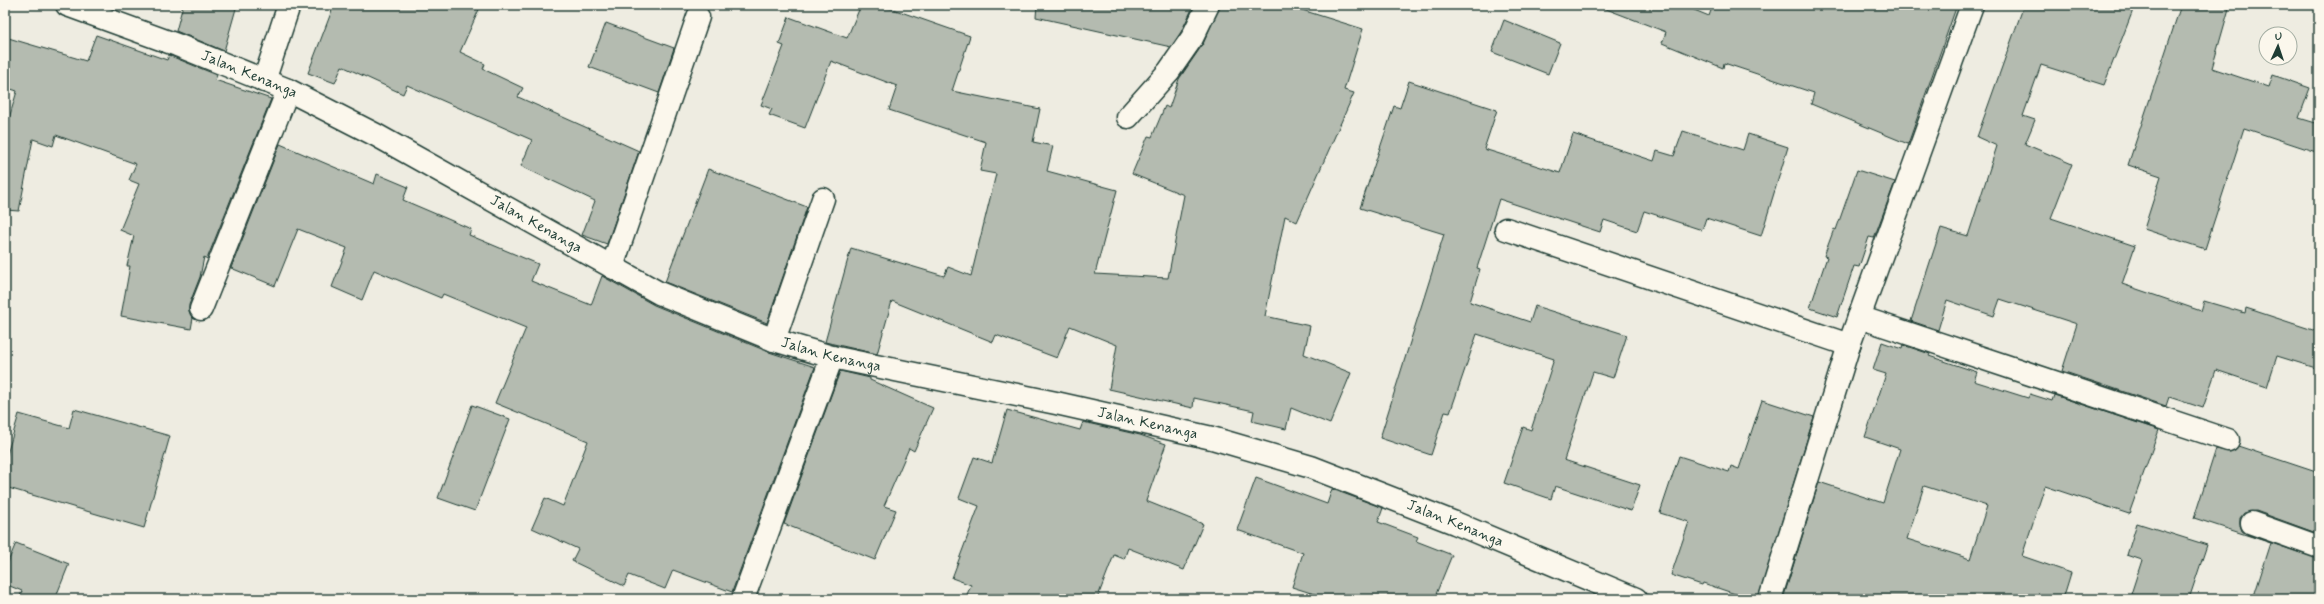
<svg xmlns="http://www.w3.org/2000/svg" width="2324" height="604" font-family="Mynerve,sans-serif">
	<rect width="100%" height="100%" fill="#eeece1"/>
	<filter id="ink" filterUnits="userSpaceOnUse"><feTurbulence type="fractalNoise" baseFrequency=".025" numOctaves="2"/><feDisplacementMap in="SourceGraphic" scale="8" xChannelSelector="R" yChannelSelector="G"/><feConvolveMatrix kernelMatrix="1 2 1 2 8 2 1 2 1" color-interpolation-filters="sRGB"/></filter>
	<g filter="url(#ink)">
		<path fill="#b4bbb0" stroke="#1f3d34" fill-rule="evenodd" d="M 183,5 L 237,5 L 224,51 L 176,31 Z
			M 334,5 L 481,5 L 460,52 L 485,64 L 483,69 L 523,88 L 518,97 L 639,151 L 607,244 L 582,235 L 595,201 L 521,166 L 532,140 L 407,85 L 403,94 L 342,66 L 335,83 L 308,73 Z
			M 861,5 L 881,5 L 970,36 L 952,91 L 1040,109 L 1033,142 L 1053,146 L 1047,171 L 1117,190 L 1095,274 L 1168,278 L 1184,195 L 1132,174 L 1148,136 L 1152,137 L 1165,106 L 1169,108 L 1179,79 L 1203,44 L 1220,5 L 1286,5 L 1363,29 L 1344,90 L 1354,93 L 1297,222 L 1285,216 L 1265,316 L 1310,326 L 1304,354 L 1351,373 L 1330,424 L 1291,408 L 1286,429 L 1252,421 L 1254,411 L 1194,398 L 1193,408 L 1109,389 L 1117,345 L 1070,326 L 1057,358 L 996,335 L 993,342 L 892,301 L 877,354 L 825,342 L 851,248 L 944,276 L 948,267 L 971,276 L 996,174 L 980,171 L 986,142 L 889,110 L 897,86 L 831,61 L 805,128 L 769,115 L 772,109 L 761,105 L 784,46 L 779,44 L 789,17 L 847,38 Z
			M 1037,5 L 1194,5 L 1181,32 L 1171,47 L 1036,17 Z
			M 1601,5 L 1682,5 L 1709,16 L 1713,5 L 1957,5 L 1908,144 L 1811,104 L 1814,93 L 1724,63 L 1723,68 L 1662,43 L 1666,32 L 1601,7 Z
			M 2024,5 L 2135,5 L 2104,85 L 2041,65 L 2023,116 L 2035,120 L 2025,144 L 2072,164 L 2051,218 L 2135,246 L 2122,284 L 2201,311 L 2204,301 L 2245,313 L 2246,308 L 2319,332 L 2319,369 L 2277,356 L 2267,387 L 2216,370 L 2203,408 L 2169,397 L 2166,406 L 2062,371 L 2077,324 L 2000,299 L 1994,316 L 1947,300 L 1938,330 L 1911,321 L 1941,228 L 1968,236 L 1997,146 L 1977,137 Z
			M 2181,5 L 2230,5 L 2212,68 L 2269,87 L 2273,75 L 2310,88 L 2299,118 L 2319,124 L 2319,153 L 2244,128 L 2205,249 L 2144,229 L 2161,176 L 2128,165 Z
			M 1504,20 L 1560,43 L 1548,74 L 1492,52 Z
			M 606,23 L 674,48 L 659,93 L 589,67 Z
			M 96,35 L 167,60 L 169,55 L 173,57 L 217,75 L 215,80 L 271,99 L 207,259 L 204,257 L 200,277 L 189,305 L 189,311 L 193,318 L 191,329 L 121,316 L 130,266 L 127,266 L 134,236 L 120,230 L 139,184 L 129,180 L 136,164 L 56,135 L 53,146 L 33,139 L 19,211 L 5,210 L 5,132 L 17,91 L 5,87 L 5,37 L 86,61 Z
			M 1409,81 L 1497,110 L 1484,149 L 1560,173 L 1573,134 L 1654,161 L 1657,151 L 1674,156 L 1683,131 L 1743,150 L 1748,134 L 1788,147 L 1761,236 L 1706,218 L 1702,230 L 1644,211 L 1637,231 L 1604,220 L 1600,232 L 1499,199 L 1477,268 L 1480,269 L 1470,302 L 1530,322 L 1535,306 L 1627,335 L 1613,378 L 1593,372 L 1564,460 L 1640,485 L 1631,511 L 1555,486 L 1551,499 L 1504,483 L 1523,427 L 1531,430 L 1554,359 L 1477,334 L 1450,413 L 1445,412 L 1431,455 L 1380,438 L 1444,234 L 1360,208 L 1394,106 L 1400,108 Z
			M 280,144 L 374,184 L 377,174 L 408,187 L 403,200 L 471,229 L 469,235 L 538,264 L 531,281 L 591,305 L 602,276 L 654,305 L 769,352 L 815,367 L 732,592 L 673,570 L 665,589 L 629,575 L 624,586 L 572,561 L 578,549 L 532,528 L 545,498 L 563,506 L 588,441 L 495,403 L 526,328 L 443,294 L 441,298 L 374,270 L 362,300 L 332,287 L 347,248 L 298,229 L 275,286 L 231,268 Z
			M 708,169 L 807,207 L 767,323 L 665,282 Z
			M 1857,170 L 1895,182 L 1874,238 L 1869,237 L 1859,267 L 1854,266 L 1837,317 L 1810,308 L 1827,257 L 1824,256 L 1834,229 L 1836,230 Z
			M 1882,342 L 1902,349 L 1903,345 L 1930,354 L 1929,356 L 1977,372 L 1974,381 L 2028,398 L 2030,394 L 2052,401 L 2054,395 L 2159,430 L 2129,514 L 2045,486 L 2022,556 L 2071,573 L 2063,599 L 1783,599 L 1819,482 L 1883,503 L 1900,449 L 1865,437 L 1886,374 L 1873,370 ZM 1924,486 L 1987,506 L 1970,559 L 1907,539 Z
			M 840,371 L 870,378 L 870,380 L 933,408 L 914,451 L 909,448 L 884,506 L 896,510 L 875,560 L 784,524 Z
			M 1762,400 L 1814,417 L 1758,599 L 1750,599 L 1703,583 L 1702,585 L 1671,575 L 1689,522 L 1660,513 L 1679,456 L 1729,472 L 1731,466 L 1739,469 Z
			M 472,405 L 510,419 L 475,511 L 438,498 Z
			M 74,409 L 170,436 L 144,528 L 5,487 L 5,461 L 19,414 L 69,428 Z
			M 1007,410 L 1080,430 L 1083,422 L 1140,435 L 1166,444 L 1146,501 L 1203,524 L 1184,570 L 1128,548 L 1124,559 L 1114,555 L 1097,599 L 965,599 L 971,585 L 952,578 L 979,506 L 959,498 L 974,457 L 992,463 Z
			M 2238,446 L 2319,473 L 2319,534 L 2256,511 L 2244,513 L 2240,518 L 2240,525 L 2242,531 L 2248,535 L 2319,559 L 2319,599 L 2253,599 L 2271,543 L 2194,518 L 2216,449 L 2230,452 Z
			M 1256,478 L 1327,504 L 1332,489 L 1383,508 L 1378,522 L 1418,537 L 1416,541 L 1452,555 L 1434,599 L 1330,599 L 1292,587 L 1303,553 L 1237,530 Z
			M 2137,523 L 2207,545 L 2189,599 L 2147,599 L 2131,594 L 2142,560 L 2127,555 Z
			M 16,543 L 69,564 L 55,599 L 19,599 L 22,591 L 5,584 L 5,569 Z"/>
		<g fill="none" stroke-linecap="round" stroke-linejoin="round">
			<g stroke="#1f3d34" stroke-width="25">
				<g id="minor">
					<path id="s1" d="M 67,5 L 177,45 L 288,90 L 376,135 L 659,293 L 774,340 L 832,357 L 1056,403 L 1212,438 L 1311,467 L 1455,523 L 1636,599"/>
					<path d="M 264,81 L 289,5"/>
					<path d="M 1128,117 L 1169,71 L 1192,38 L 1208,5"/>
					<path d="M 1506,229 L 1849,345"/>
					<path d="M 612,267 L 698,17"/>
					<path d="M 201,309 L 288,90"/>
					<path d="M 1859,317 L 2228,440"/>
					<path d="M 774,340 L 823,199"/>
					<path d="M 2252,523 L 2319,547"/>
					<path d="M 743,599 L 832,357"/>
					<path d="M 1770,599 L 1849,345 L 1972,5"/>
				</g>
			</g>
			<use href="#minor" stroke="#fbf7ec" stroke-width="22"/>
		</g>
	</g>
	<g text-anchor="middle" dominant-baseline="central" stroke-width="3.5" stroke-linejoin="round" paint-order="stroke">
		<g font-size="15" fill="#1f3d34" stroke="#fbf7ec">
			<text stroke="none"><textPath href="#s1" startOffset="195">Jalan Kenanga</textPath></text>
			<text stroke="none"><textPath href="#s1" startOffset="519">Jalan Kenanga</textPath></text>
			<text stroke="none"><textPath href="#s1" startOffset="843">Jalan Kenanga</textPath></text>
			<text stroke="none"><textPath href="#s1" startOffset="1167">Jalan Kenanga</textPath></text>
			<text stroke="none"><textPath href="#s1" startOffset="1491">Jalan Kenanga</textPath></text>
		</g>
	</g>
	<rect width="2324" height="604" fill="none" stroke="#fbf7ec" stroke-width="20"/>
	<rect x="10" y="10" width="2304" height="584" fill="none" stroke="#1f3d34" stroke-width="1.5" filter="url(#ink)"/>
	<g transform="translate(2278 46) rotate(3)"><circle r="19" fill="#fbf7ec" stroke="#a3ada2"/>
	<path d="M0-3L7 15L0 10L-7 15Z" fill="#1f3d34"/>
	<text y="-6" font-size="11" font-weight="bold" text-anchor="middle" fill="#1f3d34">U</text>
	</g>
</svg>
